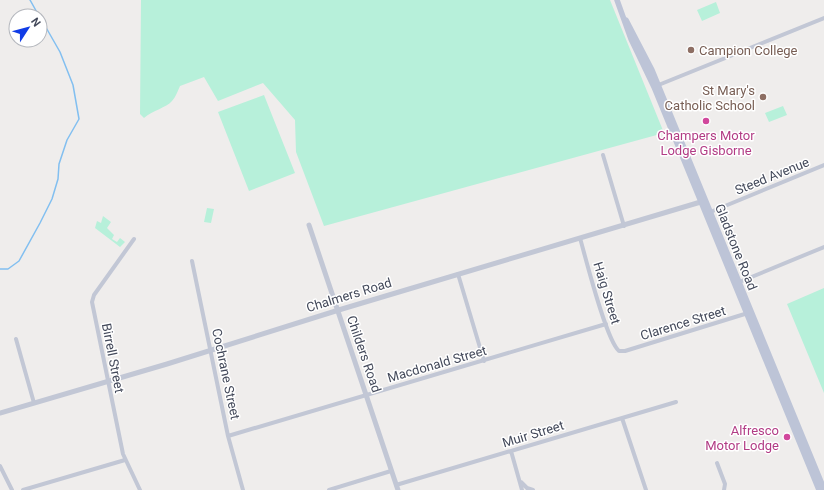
<svg xmlns="http://www.w3.org/2000/svg" width="824" height="490" font-family="Roboto,sans-serif">
	<rect width="100%" height="100%" fill="#efedec"/>
	<path fill="#b7f0da" d="M 141,0 L 610,0 L 664,133 L 324,226 L 296,152 L 295,120 L 263,83 L 218,101 L 204,77 L 180,86 C 178,90 176,97 172,101 C 166,108 153,110 144,118 L 140,114 Z
		M 716,2 L 720,13 L 702,21 L 697,10 Z
		M 264,95 L 295,173 L 249,191 L 218,112 Z
		M 783,106 L 787,115 L 769,122 L 765,113 Z
		M 207,208 L 214,209 L 211,223 L 204,222 Z
		M 103,216 L 111,222 L 107,228 L 114,235 L 112,239 L 117,242 L 120,238 L 125,242 L 120,247 L 95,228 L 97,221 L 101,223 Z
		M 824,288 L 824,393 L 787,304 Z"/>
	<g fill="none" stroke-linecap="round" stroke-linejoin="round">
		<path stroke="#82bff0" stroke-width="1.5" d="M 30,0 L 39,16
			M 0,269 L 8,269 L 19,261 L 40,223 L 52,199 L 58,179 L 59,164 L 67,140 L 79,119 L 73,85 L 60,52 L 40,17"/>
		<path stroke="#c2c7d5" stroke-width="4" d="M 656,86 L 824,18
			M 603,155 L 624,226
			M 708,213 L 824,165
			M 580,238 C 586,259 606,340 619,351 L 625,351 L 748,313
			M 134,239 L 94,295 L 92,302 L 123,454 L 140,490
			M 192,261 L 228,436 L 243,490
			M 458,274 L 484,361
			M 737,283 L 824,247
			M 16,339 L 34,403
			M 622,418 L 646,490
			M 228,436 L 606,324
			M 511,451 L 522,490
			M 717,463 L 725,484 L 724,490
			M 0,466 L 12,490
			M 521,482 L 527,488 L 533,490
			M 396,485 L 676,402
			M 23,490 L 125,460
			M 329,490 L 391,471"/>
		<path stroke="#c2c7d5" stroke-width="5" d="M 309,225 L 398,490
			M 0,413 L 167,364 L 342,309 L 704,201"/>
		<path stroke="#bdc4d7" stroke-width="5.5" d="M 617,0 L 631,39 L 654,87 L 819,490
			M 626,20 L 652,70 L 824,489"/>
	</g>
	<g fill="#8d6e63" stroke="#fff" stroke-width="1.5">
		<circle cx="691" cy="50" r="4"/>
		<circle cx="763" cy="97" r="4"/>
	</g>
	<g fill="#d1479c" stroke="#fff" stroke-width="1.5">
		<circle cx="706" cy="121" r="4"/>
		<circle cx="787" cy="437" r="4"/>
	</g>
	<g text-anchor="middle" dominant-baseline="central" stroke-width="3" stroke-linejoin="round" paint-order="stroke">
		<g font-size="13" fill="#785e54" stroke="#fff" text-anchor="start">
			<text x="699" y="50">Campion College</text>
			<text x="755" y="90" text-anchor="end">St Mary's<tspan x="755" dy="15">Catholic School</tspan></text>
		</g>
		<g font-size="13" fill="#b23c85" stroke="#fff">
			<text x="706" y="135">Champers Motor<tspan x="706" dy="15">Lodge Gisborne</tspan></text>
			<text x="779" y="430" text-anchor="end">Alfresco<tspan x="779" dy="15">Motor Lodge</tspan></text>
		</g>
		<g font-size="13" fill="#444a5b" stroke="#fff">
			<text transform="translate(772 176) rotate(-22)">Steed Avenue</text>
			<text transform="translate(736 247) rotate(68)">Gladstone Road</text>
			<text transform="translate(607 293) rotate(73)">Haig Street</text>
			<text transform="translate(349 295) rotate(-17)">Chalmers Road</text>
			<text transform="translate(683 323) rotate(-17)">Clarence Street</text>
			<text transform="translate(364 354) rotate(71)">Childers Road</text>
			<text transform="translate(113 358) rotate(79)">Birrell Street</text>
			<text transform="translate(437 364) rotate(-16)">Macdonald Street</text>
			<text transform="translate(226 374) rotate(78)">Cochrane Street</text>
			<text transform="translate(533 434) rotate(-17)">Muir Street</text>
		</g>
	</g>
	<g transform="translate(28 28) rotate(54)"><circle r="19" fill="#ffffff" stroke="#b4b7bd"/>
	<path d="M0-3L7 15L0 10L-7 15Z" fill="#103ce6"/>
	<text y="-6" font-size="11" font-weight="bold" text-anchor="middle" fill="#444a5b">N</text>
	</g>
</svg>
